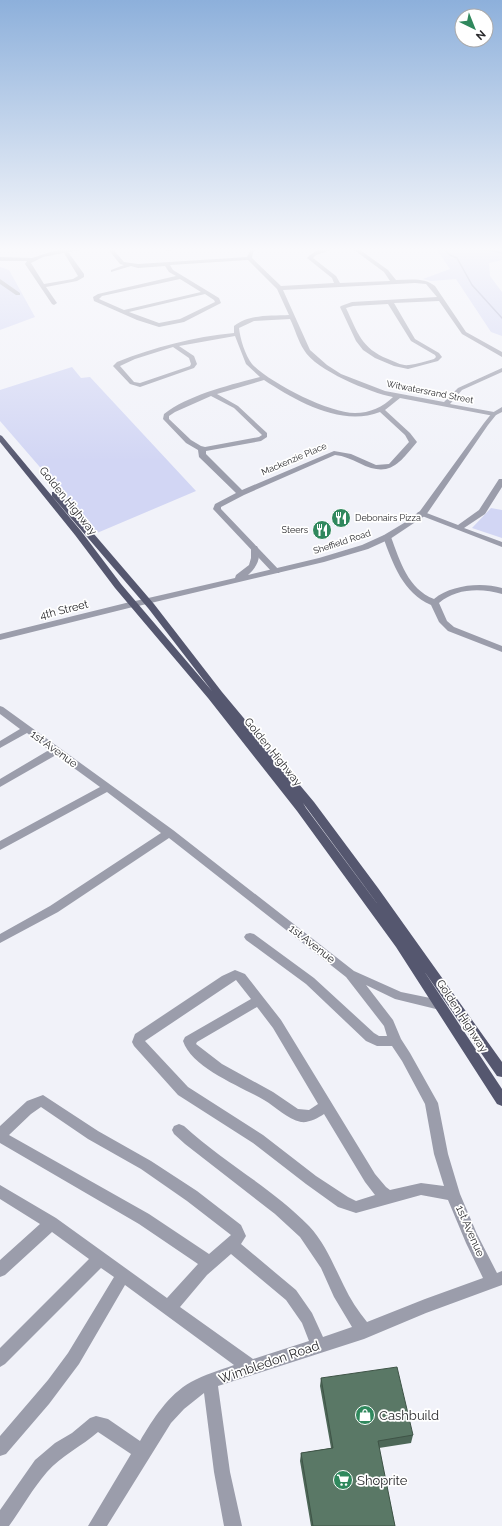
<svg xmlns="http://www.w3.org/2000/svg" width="502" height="1526" font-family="Raleway,sans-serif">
	<rect width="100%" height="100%" fill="#f1f2f9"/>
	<path fill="#d2d6f4" d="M 435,247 L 502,247 L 502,260 L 489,263 L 490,276 L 502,292 L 502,336 L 491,332 L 456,279 L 431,281 L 423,279 L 450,269 Z
		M 0,267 L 9,270 L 35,317 L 0,330 Z
		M 72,367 L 81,378 L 90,377 L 196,491 L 97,533 L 0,421 L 0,390 Z
		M 491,508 L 502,510 L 502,538 L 472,528 Z"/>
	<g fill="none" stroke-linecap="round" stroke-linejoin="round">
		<path stroke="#a5a9c8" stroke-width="1.5" d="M 442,247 L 450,255 L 457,258 L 472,285 L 502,318
			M 473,247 L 502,253"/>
		<path fill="#9b9dab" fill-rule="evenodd" d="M 0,247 L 7,247 L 0,250 Z
			M 80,247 L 96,247 L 68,252 L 84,274 L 84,277 L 77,281 L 46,287 L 57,303 L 54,305 L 52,304 L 25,264 L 27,261 L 0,261 L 0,257 L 32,258 L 50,252 ZM 64,253 L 78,276 L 73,279 L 44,284 L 31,263 L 43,257 Z
			M 106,247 L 111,247 L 124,262 L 138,264 L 247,257 L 252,247 L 257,247 L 253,253 L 252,258 L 281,286 L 334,283 L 332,278 L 307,258 C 315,249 329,247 340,247 L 316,255 L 313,258 L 336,276 L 340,283 L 390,281 L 384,272 L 350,247 L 356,247 L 388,270 L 396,280 C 409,280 424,277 435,286 L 466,332 L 502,352 L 502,357 L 462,334 L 439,301 L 394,303 L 415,339 L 439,353 L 442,357 L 438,361 L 408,369 L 394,366 L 375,358 L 363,350 L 356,341 L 340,307 L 341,306 L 352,302 L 437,297 L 426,284 L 415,283 L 283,290 L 310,350 L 327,365 L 341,374 L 385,391 L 444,402 L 458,388 L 502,368 L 502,372 L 462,390 L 450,404 L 494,412 L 497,414 L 494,416 L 400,398 L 385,410 L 410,433 L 417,442 C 398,465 389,478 359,463 C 351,459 344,456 335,455 L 244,495 L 221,507 L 221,509 L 280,571 L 279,573 L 273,573 L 213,509 L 215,504 L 236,493 L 199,457 L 198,450 L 186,443 L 163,419 L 164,414 C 188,395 230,385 260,377 L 246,364 L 235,336 L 179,346 L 194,356 L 197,364 L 194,368 L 140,387 L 130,384 L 113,366 L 117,362 C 155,347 193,337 234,333 L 234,326 C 249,314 271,316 289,315 L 277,289 L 248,260 L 170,265 L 173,270 L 219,298 L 221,303 L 184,322 L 159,327 L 137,320 L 94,301 L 93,297 L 98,294 L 176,276 L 169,272 L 165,266 L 138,268 L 131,266 L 111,272 L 111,270 L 124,265 L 120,264 ZM 180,279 L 201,292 L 124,310 L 99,299 L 102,296 ZM 205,294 L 214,300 L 215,302 L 180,319 L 159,323 L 129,312 ZM 388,304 L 411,341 L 435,355 L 436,357 L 434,359 C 426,361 417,364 409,365 C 402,366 395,362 388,359 C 361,348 358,333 346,308 L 353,306 ZM 290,319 C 295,329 298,341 304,350 C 315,370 371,393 393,397 C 383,407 370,413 355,413 C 329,413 270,383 252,364 C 245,355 240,338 239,328 L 254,321 ZM 173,347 L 189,358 L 191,364 L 190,366 L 140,383 L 134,382 L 120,366 L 135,359 ZM 264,380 C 296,401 341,427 380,412 L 405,435 L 409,442 L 389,464 L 376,465 L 351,454 L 334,451 L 242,490 L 206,454 L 206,451 L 261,441 L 267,437 L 267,433 L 238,406 L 217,394 ZM 211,396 L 234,408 L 262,435 L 259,437 L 205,447 L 201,446 L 191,440 L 169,419 L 169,416 L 175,412 Z
			M 158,247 L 181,247 L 168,251 Z
			M 0,279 L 20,293 L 20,295 L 16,295 L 0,284 Z
			M 499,479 L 502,479 L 502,487 L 485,514 L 464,528 L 502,542 L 502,547 L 417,514 L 418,512 L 424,512 L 458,525 L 479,510 Z
			M 384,535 L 387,535 L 391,537 C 400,561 408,589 434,599 C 451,585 481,582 502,588 L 502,594 C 482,588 456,588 439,603 L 447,621 L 454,627 L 502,646 L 502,652 L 448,631 L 439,622 L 431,605 C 403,593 393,564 383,537 Z
			M 134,601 L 138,604 L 137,606 L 0,640 L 0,634 Z
			M 0,706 L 3,707 L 173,830 L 354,971 L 401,992 L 440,1000 L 444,1002 L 446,1005 L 444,1008 L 440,1010 L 395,999 L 366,985 L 393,1020 L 401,1039 L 410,1053 L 438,1103 L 448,1154 L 460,1194 L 477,1234 L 497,1273 L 502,1271 L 502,1285 L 426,1313 L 364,1339 L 218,1386 L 230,1472 L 242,1526 L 224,1526 L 214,1472 L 204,1393 L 184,1409 L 171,1423 L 107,1526 L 88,1526 L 131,1454 L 98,1432 C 82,1446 61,1456 47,1472 C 33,1488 22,1508 9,1526 L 0,1526 L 0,1510 L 35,1460 L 55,1443 L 72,1433 L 90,1418 L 96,1416 L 108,1419 L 140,1441 C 153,1419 168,1395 191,1382 C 204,1375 220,1370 234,1365 L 125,1285 L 79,1364 L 49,1404 L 6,1454 L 0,1456 L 0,1436 L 48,1380 L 68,1353 L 114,1277 L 101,1268 L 5,1364 L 0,1367 L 0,1348 L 89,1259 L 52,1232 L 5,1275 L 0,1277 L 0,1260 L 40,1224 L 0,1199 L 0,1185 L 56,1218 L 167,1298 L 198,1264 L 139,1224 L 0,1143 L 0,1126 L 27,1101 L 43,1095 L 98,1131 L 151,1161 L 197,1191 L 241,1225 L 246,1236 L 241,1244 L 296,1290 L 312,1313 L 323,1337 L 352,1327 L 334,1297 L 321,1268 L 300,1237 L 275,1214 L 185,1144 L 174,1134 L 172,1130 L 174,1126 L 179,1124 L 184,1126 C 223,1162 272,1188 309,1226 C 325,1243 334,1266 344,1286 C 350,1299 358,1311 367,1322 L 425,1299 L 483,1278 L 466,1243 L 448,1200 L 421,1195 L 356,1213 L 338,1207 L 306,1184 L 253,1143 L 178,1095 L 134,1046 L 132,1042 L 135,1034 L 222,976 L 235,970 L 245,974 L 281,1020 L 375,1174 L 386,1187 L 390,1190 L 421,1183 L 444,1186 L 434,1154 L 425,1104 L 402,1061 L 392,1046 L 377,1046 L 366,1041 L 306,984 L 246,940 L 244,937 L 246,934 L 250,933 L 254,934 L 314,978 L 374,1033 L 379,1036 L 387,1036 L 384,1026 L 346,977 L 169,838 L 58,912 L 0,943 L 0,934 L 50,906 L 161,833 L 107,792 L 0,850 L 0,841 L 100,787 L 56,755 L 0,787 L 0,779 L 49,750 L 27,733 L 0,748 L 0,741 L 20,729 L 0,714 ZM 236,980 L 251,999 L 185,1037 L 183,1041 C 192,1068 240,1086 264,1100 C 276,1107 287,1119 301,1122 C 309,1123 318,1118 324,1114 L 365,1182 L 375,1195 L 356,1201 L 348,1197 L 316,1176 L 263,1135 L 188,1087 L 145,1041 ZM 257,1007 L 273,1028 L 318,1104 L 309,1110 L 298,1109 L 273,1092 L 222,1064 L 196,1044 L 197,1042 ZM 41,1107 L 88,1139 L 141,1169 L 187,1201 L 231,1235 L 209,1254 L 149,1214 L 9,1135 L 31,1114 ZM 231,1254 L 286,1300 L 302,1323 L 309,1341 L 253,1359 L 180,1307 L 207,1275 Z"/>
		<path fill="#9b9dab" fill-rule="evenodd" d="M 502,407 L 502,412 L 496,415 L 488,425 L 426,515 L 390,539 L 368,549 L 324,562 L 134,607 L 130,604 L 131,602 L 235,578 L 236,575 L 249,565 L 251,558 L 251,546 L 257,546 C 262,557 257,567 248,575 L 319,558 L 362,545 L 384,535 L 404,523 L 420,511 L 484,423 L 492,413 Z"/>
		<path fill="#55576f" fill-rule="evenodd" d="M 0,435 L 2,436 L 81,531 L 121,584 L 212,691 L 148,608 L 52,496 L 52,492 L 58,492 L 154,604 L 222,692 L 314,802 L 378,888 L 502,1062 L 502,1077 L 497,1076 L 424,971 L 502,1089 L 502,1106 L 497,1104 L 396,947 L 297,811 L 208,698 L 115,588 L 75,535 L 0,442 ZM 303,803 L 306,808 L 370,894 L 379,906 Z"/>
	</g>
	<path fill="#4d6758" d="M 321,1378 L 413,1435 L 411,1443 L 379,1448 L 395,1526 L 311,1526 L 300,1461 L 301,1453 L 331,1448 L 320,1386 Z"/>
	<path fill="#5a7866" stroke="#3f5447" d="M 397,1367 L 413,1435 L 378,1441 L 395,1526 L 313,1526 L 301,1453 L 333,1448 L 321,1378 Z"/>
	<linearGradient id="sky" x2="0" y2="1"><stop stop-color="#8db0db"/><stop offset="0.54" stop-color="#f9f9fc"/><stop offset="1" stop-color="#f9f9fc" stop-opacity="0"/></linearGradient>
	<rect width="502" height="461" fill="url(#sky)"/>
	<defs>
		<g id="restaurant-disc" transform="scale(1)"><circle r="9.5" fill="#30885d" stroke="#fff"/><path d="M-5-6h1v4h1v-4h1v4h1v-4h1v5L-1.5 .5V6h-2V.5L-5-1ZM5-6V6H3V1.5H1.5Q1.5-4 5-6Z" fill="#fff"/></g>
		<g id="shop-disc" transform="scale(1)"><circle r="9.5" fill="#30885d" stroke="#fff"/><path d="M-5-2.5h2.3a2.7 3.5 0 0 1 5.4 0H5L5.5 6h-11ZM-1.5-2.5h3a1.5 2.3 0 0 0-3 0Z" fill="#fff"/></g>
		<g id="supermarket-disc" transform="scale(1)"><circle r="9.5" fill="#30885d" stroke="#fff"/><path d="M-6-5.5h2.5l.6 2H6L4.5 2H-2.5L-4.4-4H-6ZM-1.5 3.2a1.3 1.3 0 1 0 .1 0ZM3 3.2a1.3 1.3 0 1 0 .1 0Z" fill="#fff"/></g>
	</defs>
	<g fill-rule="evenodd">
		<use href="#restaurant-disc" x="341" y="518"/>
		<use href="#restaurant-disc" x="322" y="530"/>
		<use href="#shop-disc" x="365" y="1415"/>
		<use href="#supermarket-disc" x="343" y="1480"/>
	</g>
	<g text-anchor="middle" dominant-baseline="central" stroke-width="3.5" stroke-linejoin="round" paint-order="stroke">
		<g font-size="9" fill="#28282b" stroke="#fff">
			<text transform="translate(430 392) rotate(11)">Witwatersrand Street</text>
			<text transform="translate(294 459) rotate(-23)">Mackenzie Place</text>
			<text transform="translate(342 542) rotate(-18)">Sheffield Road</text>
		</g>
		<g font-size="9" fill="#28282b" stroke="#fff" text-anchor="start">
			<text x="355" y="518">Debonairs Pizza</text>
			<text x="308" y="530" text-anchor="end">Steers</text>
		</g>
		<g font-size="11" fill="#28282b" stroke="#fff">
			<text transform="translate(68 501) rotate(51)">Golden Highway</text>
			<text transform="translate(64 610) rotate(-14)">4th Street</text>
			<text transform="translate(54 749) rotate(36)">1st Avenue</text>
			<text transform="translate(273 752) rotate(51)">Golden Highway</text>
			<text transform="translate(312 944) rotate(38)">1st Avenue</text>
			<text transform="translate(462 1016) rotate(57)">Golden Highway</text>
			<text transform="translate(470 1231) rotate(66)">1st Avenue</text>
		</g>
		<g font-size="13" fill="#28282b" stroke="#fff">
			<text transform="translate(269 1362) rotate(-19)">Wimbledon Road</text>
		</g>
		<g font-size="13" fill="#28282b" stroke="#fff" text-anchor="start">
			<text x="379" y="1415">Cashbuild</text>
			<text x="357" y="1480">Shoprite</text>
		</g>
	</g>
	<g transform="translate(474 28) rotate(137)"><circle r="19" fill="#ffffff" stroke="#a9a9aa"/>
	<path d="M0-3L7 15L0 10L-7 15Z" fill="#30885d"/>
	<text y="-6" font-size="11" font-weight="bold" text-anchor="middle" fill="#28282b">N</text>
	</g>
</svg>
